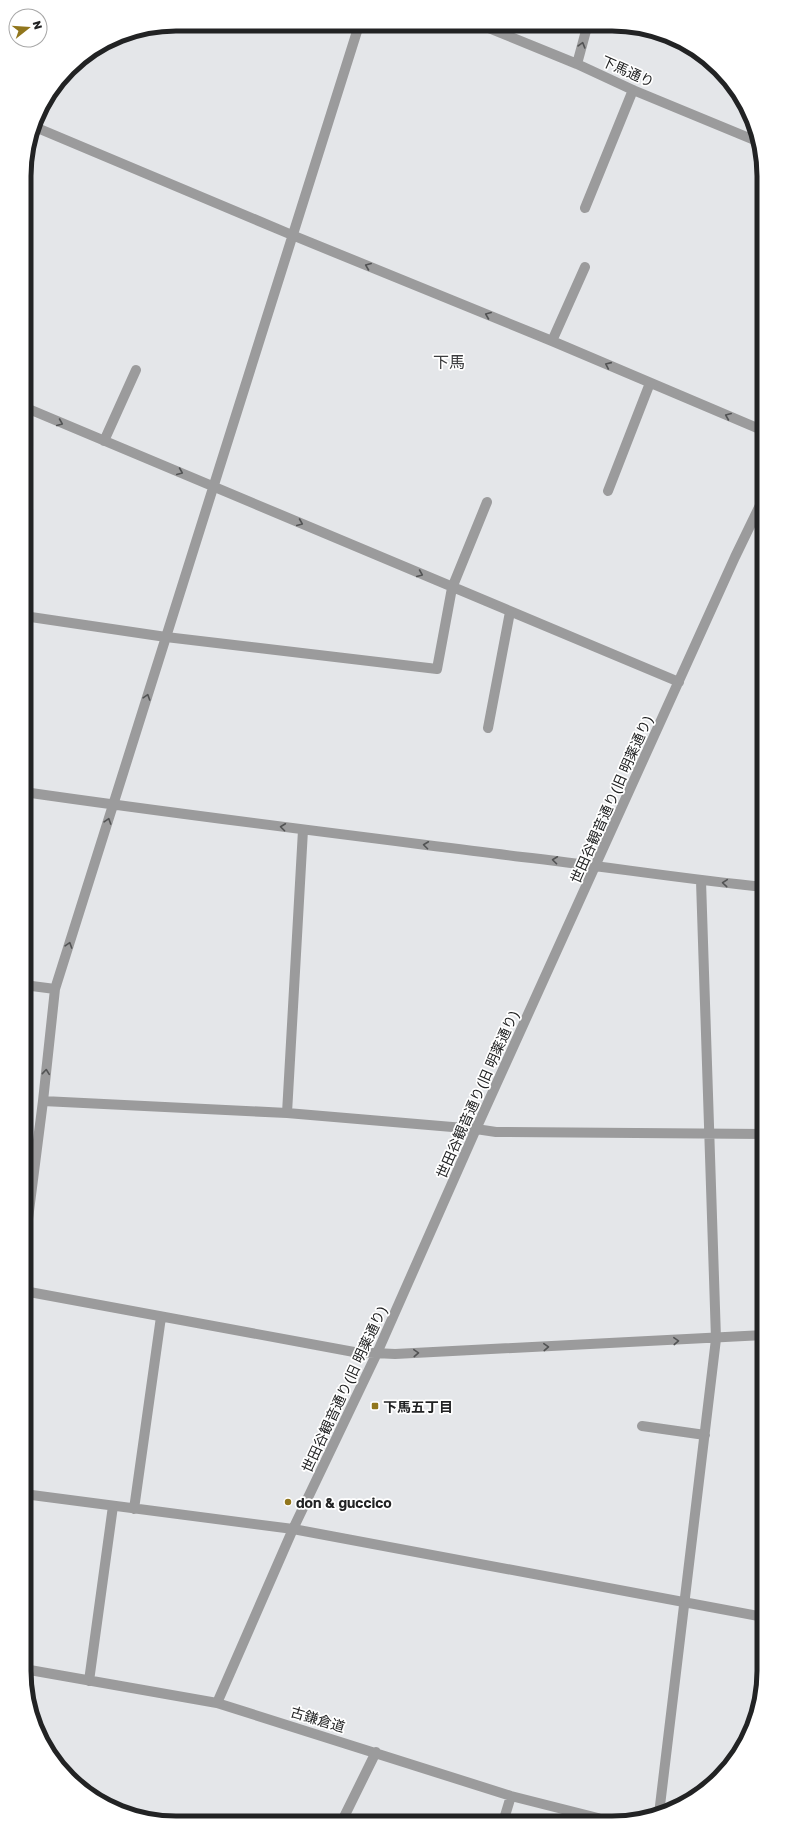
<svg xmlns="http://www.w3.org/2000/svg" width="788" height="1847" font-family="'Golos Text','Noto Sans JP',sans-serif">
	<rect width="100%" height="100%" fill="#e4e6e9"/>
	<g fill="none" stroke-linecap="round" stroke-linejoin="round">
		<path stroke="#9b9b9c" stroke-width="10" d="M 484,26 L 577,64 L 633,90 L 759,142
			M 577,64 L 587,27
			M 35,127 L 292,235 L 552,341 L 764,431
			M 585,208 L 633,90
			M 552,341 L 585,267
			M 24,407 L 679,682
			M 104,441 L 136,370
			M 608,491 L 650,383
			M 24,596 L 28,559 L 24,558
			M 24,616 L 166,637 L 437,669 L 452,588 L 487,502
			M 488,728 L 510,612
			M 24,792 C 190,816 356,836 522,857 C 603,866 683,879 764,887
			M 24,985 L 55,989
			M 43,1101 L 287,1113 L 476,1129 L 496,1132 L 764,1134
			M 287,1113 L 303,830
			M 24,1250 L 43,1101 L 55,989 L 359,25
			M 24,1291 L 354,1352 L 395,1354 L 764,1335
			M 642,1426 L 705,1435
			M 24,1494 L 293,1529 L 764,1617
			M 134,1509 L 161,1317
			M 24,1669 L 217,1703 L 511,1796 L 598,1818
			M 89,1681 L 113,1506
			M 217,1703 L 293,1529 L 377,1353 L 476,1129 L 735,557 L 764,497
			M 659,1814 L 716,1339 L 701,881
			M 343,1819 L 376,1752
			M 504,1819 L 511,1796"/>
	</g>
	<defs><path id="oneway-chevron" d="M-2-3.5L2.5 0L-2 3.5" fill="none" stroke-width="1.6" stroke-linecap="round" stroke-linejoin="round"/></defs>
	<g stroke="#525354">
		<use href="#oneway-chevron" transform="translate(582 45) rotate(-74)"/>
		<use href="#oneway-chevron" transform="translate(368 266) rotate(-158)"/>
		<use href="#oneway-chevron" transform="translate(488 315) rotate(-158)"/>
		<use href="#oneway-chevron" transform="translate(608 365) rotate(-156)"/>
		<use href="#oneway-chevron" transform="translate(728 416) rotate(-157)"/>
		<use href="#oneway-chevron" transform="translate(60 423) rotate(23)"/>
		<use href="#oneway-chevron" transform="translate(180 472) rotate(23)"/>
		<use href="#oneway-chevron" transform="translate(300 523) rotate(23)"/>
		<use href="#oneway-chevron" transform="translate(420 574) rotate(23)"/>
		<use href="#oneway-chevron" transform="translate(147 697) rotate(-72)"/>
		<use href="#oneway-chevron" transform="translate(108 821) rotate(-72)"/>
		<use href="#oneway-chevron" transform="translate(283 827) rotate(-173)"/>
		<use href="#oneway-chevron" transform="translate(426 845) rotate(-173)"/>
		<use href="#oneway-chevron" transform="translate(555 860) rotate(-173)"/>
		<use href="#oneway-chevron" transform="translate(725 883) rotate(-175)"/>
		<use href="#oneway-chevron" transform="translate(69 945) rotate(-72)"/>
		<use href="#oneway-chevron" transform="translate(46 1072) rotate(-84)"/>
		<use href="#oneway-chevron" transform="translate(676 1341) rotate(-3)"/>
		<use href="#oneway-chevron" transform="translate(546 1347) rotate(-3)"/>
		<use href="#oneway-chevron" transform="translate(416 1353) rotate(-3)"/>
	</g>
	<g fill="#91761c" stroke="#fff" stroke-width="1.5">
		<rect x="371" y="1402" width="8" height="8" rx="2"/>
		<circle cx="288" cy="1502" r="4"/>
	</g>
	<g text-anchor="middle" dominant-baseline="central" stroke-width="3.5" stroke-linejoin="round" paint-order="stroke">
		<g font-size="14" fill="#222324" stroke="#fff">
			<text transform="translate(628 71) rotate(24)">下馬通り</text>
			<text transform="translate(611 799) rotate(-66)">世田谷観音通り(旧 明薬通り)</text>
			<text transform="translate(477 1094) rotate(-66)">世田谷観音通り(旧 明薬通り)</text>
			<text transform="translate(344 1389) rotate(-65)">世田谷観音通り(旧 明薬通り)</text>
			<text transform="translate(318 1719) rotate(17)">古鎌倉道</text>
		</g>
		<g font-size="14" font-weight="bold" fill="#222324" stroke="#fff" text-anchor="start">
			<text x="383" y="1406">下馬五丁目</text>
			<text x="296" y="1502">don &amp; guccico</text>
		</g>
		<g font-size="16" fill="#3b3c3e" stroke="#fff">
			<text x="449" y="362">下馬</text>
		</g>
	</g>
	<path d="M0 0H788V1847H0ZM176 31H612A145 145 0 0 1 757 176V1671A145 145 0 0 1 612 1816H176A145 145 0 0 1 31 1671V176A145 145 0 0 1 176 31Z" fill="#fff" fill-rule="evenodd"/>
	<path fill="none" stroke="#222324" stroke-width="5" d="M176 31H612A145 145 0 0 1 757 176V1671A145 145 0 0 1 612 1816H176A145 145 0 0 1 31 1671V176A145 145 0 0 1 176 31Z"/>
	<g transform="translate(28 28) rotate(73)"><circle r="19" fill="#ffffff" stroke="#a7a7a7"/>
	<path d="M0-3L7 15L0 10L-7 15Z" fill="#91761c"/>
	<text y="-6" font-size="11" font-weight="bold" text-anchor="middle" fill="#222324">N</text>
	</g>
</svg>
